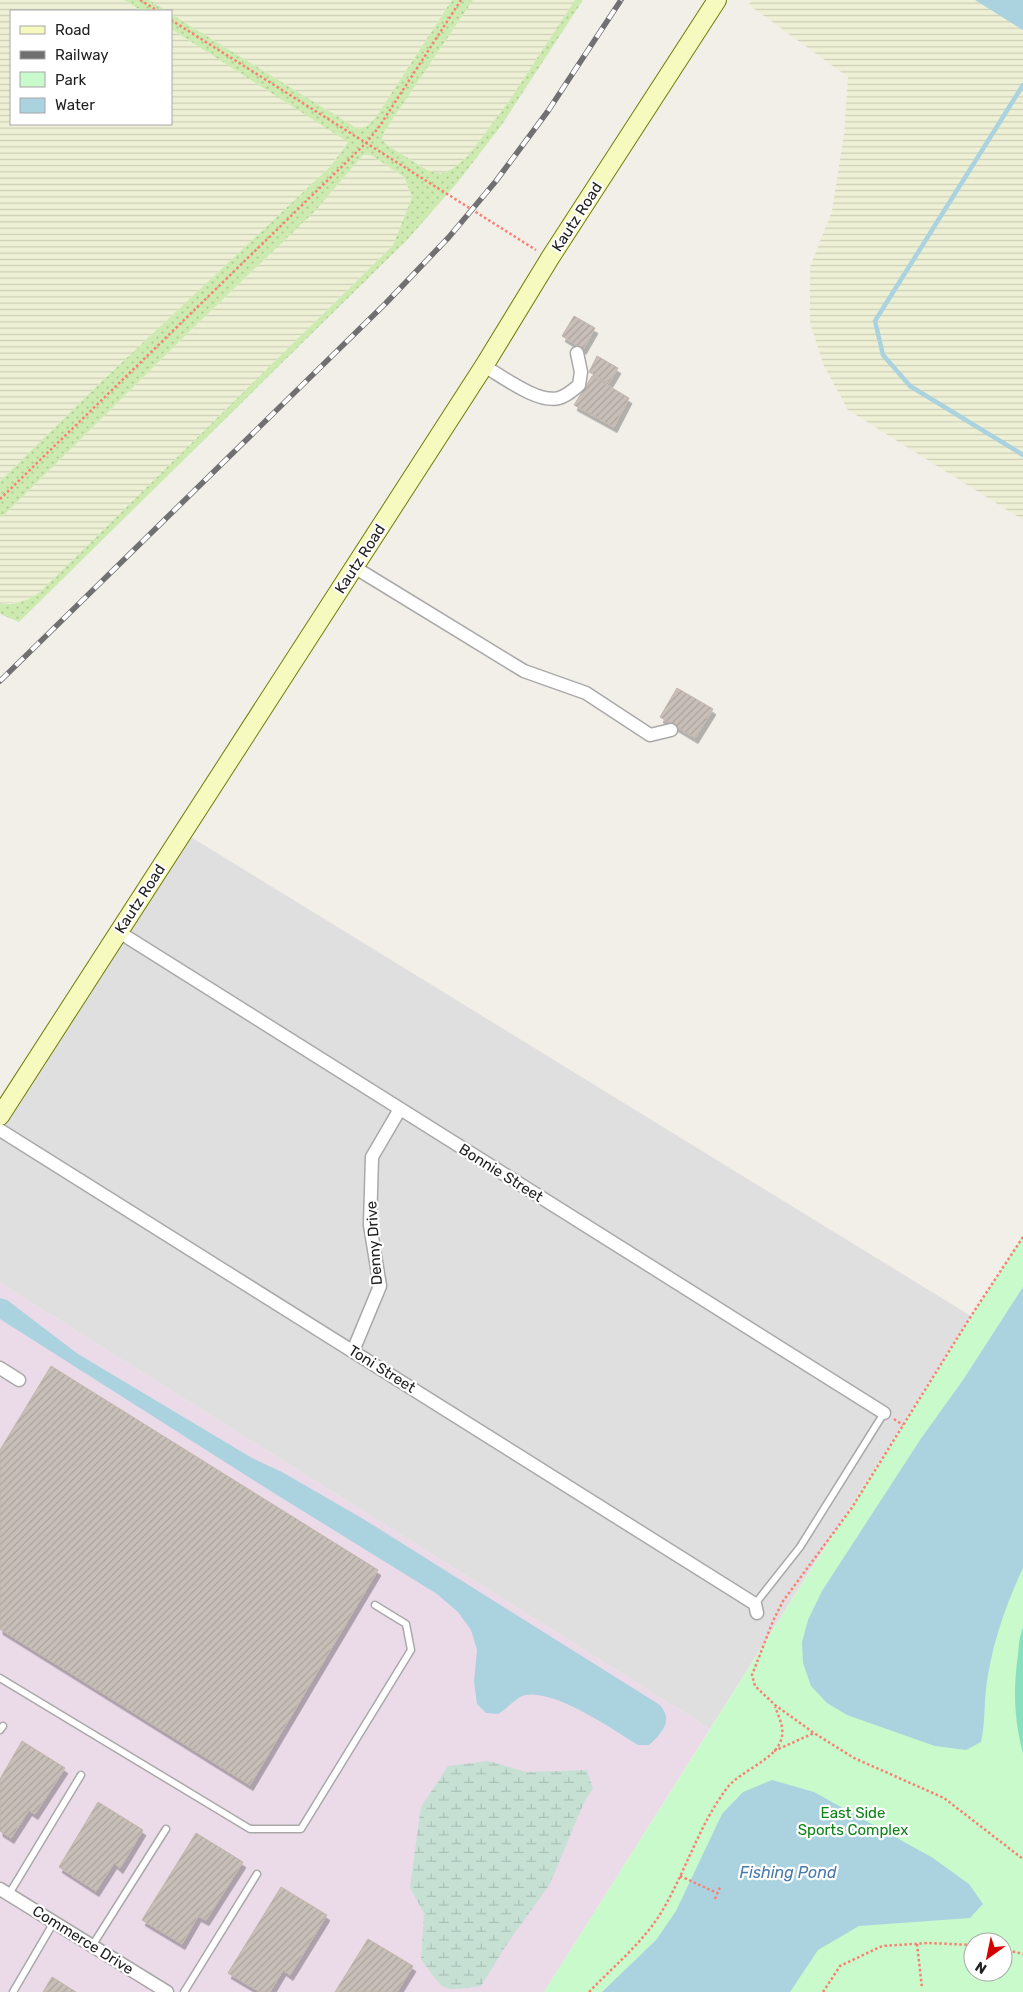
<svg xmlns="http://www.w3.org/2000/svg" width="1023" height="1992" font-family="Rubik,sans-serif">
	<defs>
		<pattern id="farmland-rules" width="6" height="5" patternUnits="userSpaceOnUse" patternTransform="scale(1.25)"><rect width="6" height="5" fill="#eef0d5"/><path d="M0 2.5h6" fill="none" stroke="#ccceb7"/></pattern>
		<pattern id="grass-dots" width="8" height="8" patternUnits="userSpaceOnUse" patternTransform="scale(1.25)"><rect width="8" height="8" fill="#cdebb0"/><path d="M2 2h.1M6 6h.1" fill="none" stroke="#b0c997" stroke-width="1.8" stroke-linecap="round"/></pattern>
		<pattern id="wetland-marsh" width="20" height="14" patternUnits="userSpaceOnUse" patternTransform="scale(1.25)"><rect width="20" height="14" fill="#c6e0d4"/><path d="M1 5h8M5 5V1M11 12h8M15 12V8" fill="none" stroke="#aac0b6"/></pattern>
		<pattern id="building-hatch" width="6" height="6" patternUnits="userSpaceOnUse" patternTransform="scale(1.25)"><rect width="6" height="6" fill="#c7bfb8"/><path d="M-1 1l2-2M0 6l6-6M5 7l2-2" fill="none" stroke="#aba49e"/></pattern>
		<filter id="shadow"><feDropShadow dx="3" dy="5.5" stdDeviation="0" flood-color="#0004"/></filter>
	</defs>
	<rect width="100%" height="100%" fill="#f2efe9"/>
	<path fill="#e0dfdf" d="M 186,834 L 971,1316 L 710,1729 L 0,1283 L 0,1123 Z"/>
	<path fill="#ebdbe8" d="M 0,1283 L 710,1729 L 544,1992 L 0,1992 Z"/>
	<path fill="url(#farmland-rules)" d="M 0,0 L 124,0 L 142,11 L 11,11 L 11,124 L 171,124 L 171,29 L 348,141 L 331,166 L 99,384 L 0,481 Z
		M 149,0 L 452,0 L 376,117 L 367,126 L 358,129 L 171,14 L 171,11 L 167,11 Z
		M 473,0 L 575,0 L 509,101 L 468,156 L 452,169 L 441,174 L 427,170 L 387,145 L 382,139 L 384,132 Z
		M 752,0 L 1023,0 L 1023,520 L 848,410 L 824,366 L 810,323 L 810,267 L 832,211 L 844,134 L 848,77 L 749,5 Z
		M 363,155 L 371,155 L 404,177 L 412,197 L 393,245 L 40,592 L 33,598 L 21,602 L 0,604 L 0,516 L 2,517 L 192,329 L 316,210 Z"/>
	<path fill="url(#grass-dots)" d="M 124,0 L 149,0 L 167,11 L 142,11 Z
		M 452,0 L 473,0 L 384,132 L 382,139 L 387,145 L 427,170 L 441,174 L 452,169 L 468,156 L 509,101 L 575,0 L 583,0 L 501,126 L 457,183 L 408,239 L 19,622 L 0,614 L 0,604 C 14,605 29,601 40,592 L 379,259 L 393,245 L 412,197 L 404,177 L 371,155 L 363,155 L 316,210 L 192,329 L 2,517 L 0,516 L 0,481 L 99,384 L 331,166 L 348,142 L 171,29 L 171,14 L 358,129 L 367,126 L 376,117 Z"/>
	<path fill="url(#wetland-marsh)" d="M 489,1761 L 526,1772 L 587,1770 L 593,1789 L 585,1800 L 550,1884 L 507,1944 L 481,1986 C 440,1992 445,1992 421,1959 L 424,1913 L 410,1888 L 418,1828 L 421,1807 L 448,1766 Z"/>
	<path fill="#c8facc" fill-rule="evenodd" d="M 1023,1235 L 1023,1992 L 544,1992 ZM 973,1942 L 1003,1942 L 1003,1972 L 973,1972 Z"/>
	<path fill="#88e0be" d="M 1023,1628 L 1023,1753 C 1014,1720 1013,1689 1018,1655 C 1019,1646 1019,1636 1023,1628 Z"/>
	<path fill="#aad3df" d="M 975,0 L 1023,0 L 1023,30 Z
		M 1023,1287 L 1023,1568 C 1005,1607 991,1647 986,1689 C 984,1707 985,1724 981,1742 L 966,1750 L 935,1746 L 847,1715 L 827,1703 L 811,1686 L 803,1663 L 802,1642 L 808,1620 L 822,1591 L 920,1440 L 963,1380 Z
		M 0,1298 L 7,1300 L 78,1354 L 252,1458 L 282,1472 L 365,1520 L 660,1705 C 662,1708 666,1713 666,1717 C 668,1727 656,1739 649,1745 L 638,1745 C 614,1730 546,1683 520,1697 C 512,1702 506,1709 498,1714 L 486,1713 L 477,1704 L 474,1682 L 477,1650 L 471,1630 L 458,1612 L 437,1594 L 269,1490 L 0,1319 Z
		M 772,1780 L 814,1792 L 933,1858 L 969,1884 L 983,1904 L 970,1918 L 859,1926 L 818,1950 L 790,1992 L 602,1992 L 656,1940 L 676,1911 L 722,1814 L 743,1792 Z"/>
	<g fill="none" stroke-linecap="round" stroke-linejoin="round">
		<path stroke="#aad3df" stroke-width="4.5" d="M 1023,85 L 875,321 L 883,355 L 910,386 L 1023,455"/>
	</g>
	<path fill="url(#building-hatch)" stroke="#c4b6ab" filter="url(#shadow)" d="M 574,316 L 595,328 L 583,349 L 562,336 Z
		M 597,356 L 618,368 L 609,383 L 589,372 Z
		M 592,376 L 629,398 L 614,427 L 574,405 Z
		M 677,688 L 713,709 L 695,738 L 660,717 Z
		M 51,1366 L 378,1570 L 250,1785 L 0,1629 L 0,1450 Z
		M 22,1741 L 65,1768 L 35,1814 L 29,1810 L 11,1838 L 0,1831 L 0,1779 Z
		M 98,1802 L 143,1830 L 120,1868 L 114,1863 L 96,1891 L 59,1867 Z
		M 196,1833 L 243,1862 L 206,1920 L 198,1916 L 182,1944 L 142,1920 Z
		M 281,1887 L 327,1915 L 290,1975 L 283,1970 L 270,1992 L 260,1992 L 228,1973 Z
		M 368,1939 L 413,1966 L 397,1992 L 335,1992 Z
		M 52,1977 L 76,1992 L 43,1992 Z"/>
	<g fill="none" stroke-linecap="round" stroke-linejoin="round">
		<g stroke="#a9a9a9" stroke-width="9">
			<path id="lane" d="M 755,1604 L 800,1547 L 884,1413
				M 0,1678 L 250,1829 L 301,1829 L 411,1650 L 406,1624 L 375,1605
				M 0,1730 L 3,1726
				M 9,1894 L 81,1775
				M 92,1946 L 166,1829
				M 13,1992 L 54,1922
				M 184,1992 L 257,1874"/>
		</g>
		<g stroke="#a9a9a9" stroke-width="15">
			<path id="street" d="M 484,366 C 502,376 538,404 559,398 C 567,396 573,390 579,385 L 581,372 L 577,353
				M 354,567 L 524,671 L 586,693 L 650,735 L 671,730
				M 119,932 L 884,1413
				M 0,1130 L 755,1604 L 757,1613
				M 353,1351 L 380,1286 L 370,1225 L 372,1157 L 400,1109
				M 0,1368 L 19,1380
				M 0,1889 L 167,1992"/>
		</g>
		<g stroke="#707d05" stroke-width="20">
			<path id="secondary" d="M 0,1116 L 484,366 L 550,258 L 717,0"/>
		</g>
		<path stroke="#fa8072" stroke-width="2.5" stroke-dasharray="2.5 2.5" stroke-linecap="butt" d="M 140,0 L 158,11
			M 171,20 L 536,250
			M 0,499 L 366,143 L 379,127 L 461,0
			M 1023,1237 L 971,1316 L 851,1509 L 783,1601 L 773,1621 L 752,1675 L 755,1686 L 775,1705 L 814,1733 L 854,1758 L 944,1798 L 1023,1859
			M 894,1419 L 903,1425
			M 774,1751 L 814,1733
			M 680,1876 L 717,1893
			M 715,1899 L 720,1887
			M 917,1944 L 922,1988
			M 1003,1949 L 1023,1954
			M 589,1992 C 615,1965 647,1939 665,1906 C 687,1867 700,1824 727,1788 C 740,1771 775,1760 781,1740 C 785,1729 779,1717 775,1707
			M 823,1992 L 840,1966 L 882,1946 L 928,1943 L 973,1945"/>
		<use href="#lane" stroke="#fff" stroke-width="6"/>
		<use href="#street" stroke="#fff" stroke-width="12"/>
		<use href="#secondary" stroke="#f7fabf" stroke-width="18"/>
		<g stroke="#707070" stroke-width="5.5">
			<path id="rail" d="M 0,681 L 386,303 L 449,237 L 496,181 L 548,111 L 621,0"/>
		</g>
		<use href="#rail" stroke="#fff" stroke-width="4" stroke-dasharray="11" stroke-linecap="butt"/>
	</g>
	<g text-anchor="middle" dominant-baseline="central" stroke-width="4.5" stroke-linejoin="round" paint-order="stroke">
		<g font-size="15" fill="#222" stroke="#fff">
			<text transform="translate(577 217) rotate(-57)">Kautz Road</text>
			<text transform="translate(360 559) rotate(-57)">Kautz Road</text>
			<text transform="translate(140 899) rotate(-57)">Kautz Road</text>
			<text transform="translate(501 1173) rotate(32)">Bonnie Street</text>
			<text transform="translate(374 1243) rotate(-94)">Denny Drive</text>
			<text transform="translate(382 1369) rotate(32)">Toni Street</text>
			<text transform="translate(83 1940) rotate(32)">Commerce Drive</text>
		</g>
		<g font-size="15" fill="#0c8416" stroke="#fff">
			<text x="853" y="1813">East Side<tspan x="853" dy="17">Sports Complex</tspan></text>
		</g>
		<g font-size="16" font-style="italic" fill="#4a7aab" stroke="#fff">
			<text x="788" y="1872">Fishing Pond</text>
		</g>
	</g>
	<rect x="10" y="10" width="162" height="115" fill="#ffffff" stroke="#a7a7a7"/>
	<rect x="20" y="26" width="25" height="8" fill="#f7fabf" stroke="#a7a7a7"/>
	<text x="55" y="35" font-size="15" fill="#222222">Road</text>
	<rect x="20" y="51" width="25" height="8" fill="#707070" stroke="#a7a7a7"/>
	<text x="55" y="60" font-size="15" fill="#222222">Railway</text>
	<rect x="20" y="72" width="25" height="15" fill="#c8facc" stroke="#a7a7a7"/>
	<text x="55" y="85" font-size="15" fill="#222222">Park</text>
	<rect x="20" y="98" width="25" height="15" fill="#aad3df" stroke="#a7a7a7"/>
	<text x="55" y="110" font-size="15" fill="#222222">Water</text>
	<g transform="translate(988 1957) rotate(213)"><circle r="24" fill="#ffffff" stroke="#a7a7a7"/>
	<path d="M0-4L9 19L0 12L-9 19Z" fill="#d40000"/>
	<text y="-8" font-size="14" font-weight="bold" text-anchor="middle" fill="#222222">N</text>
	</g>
</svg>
